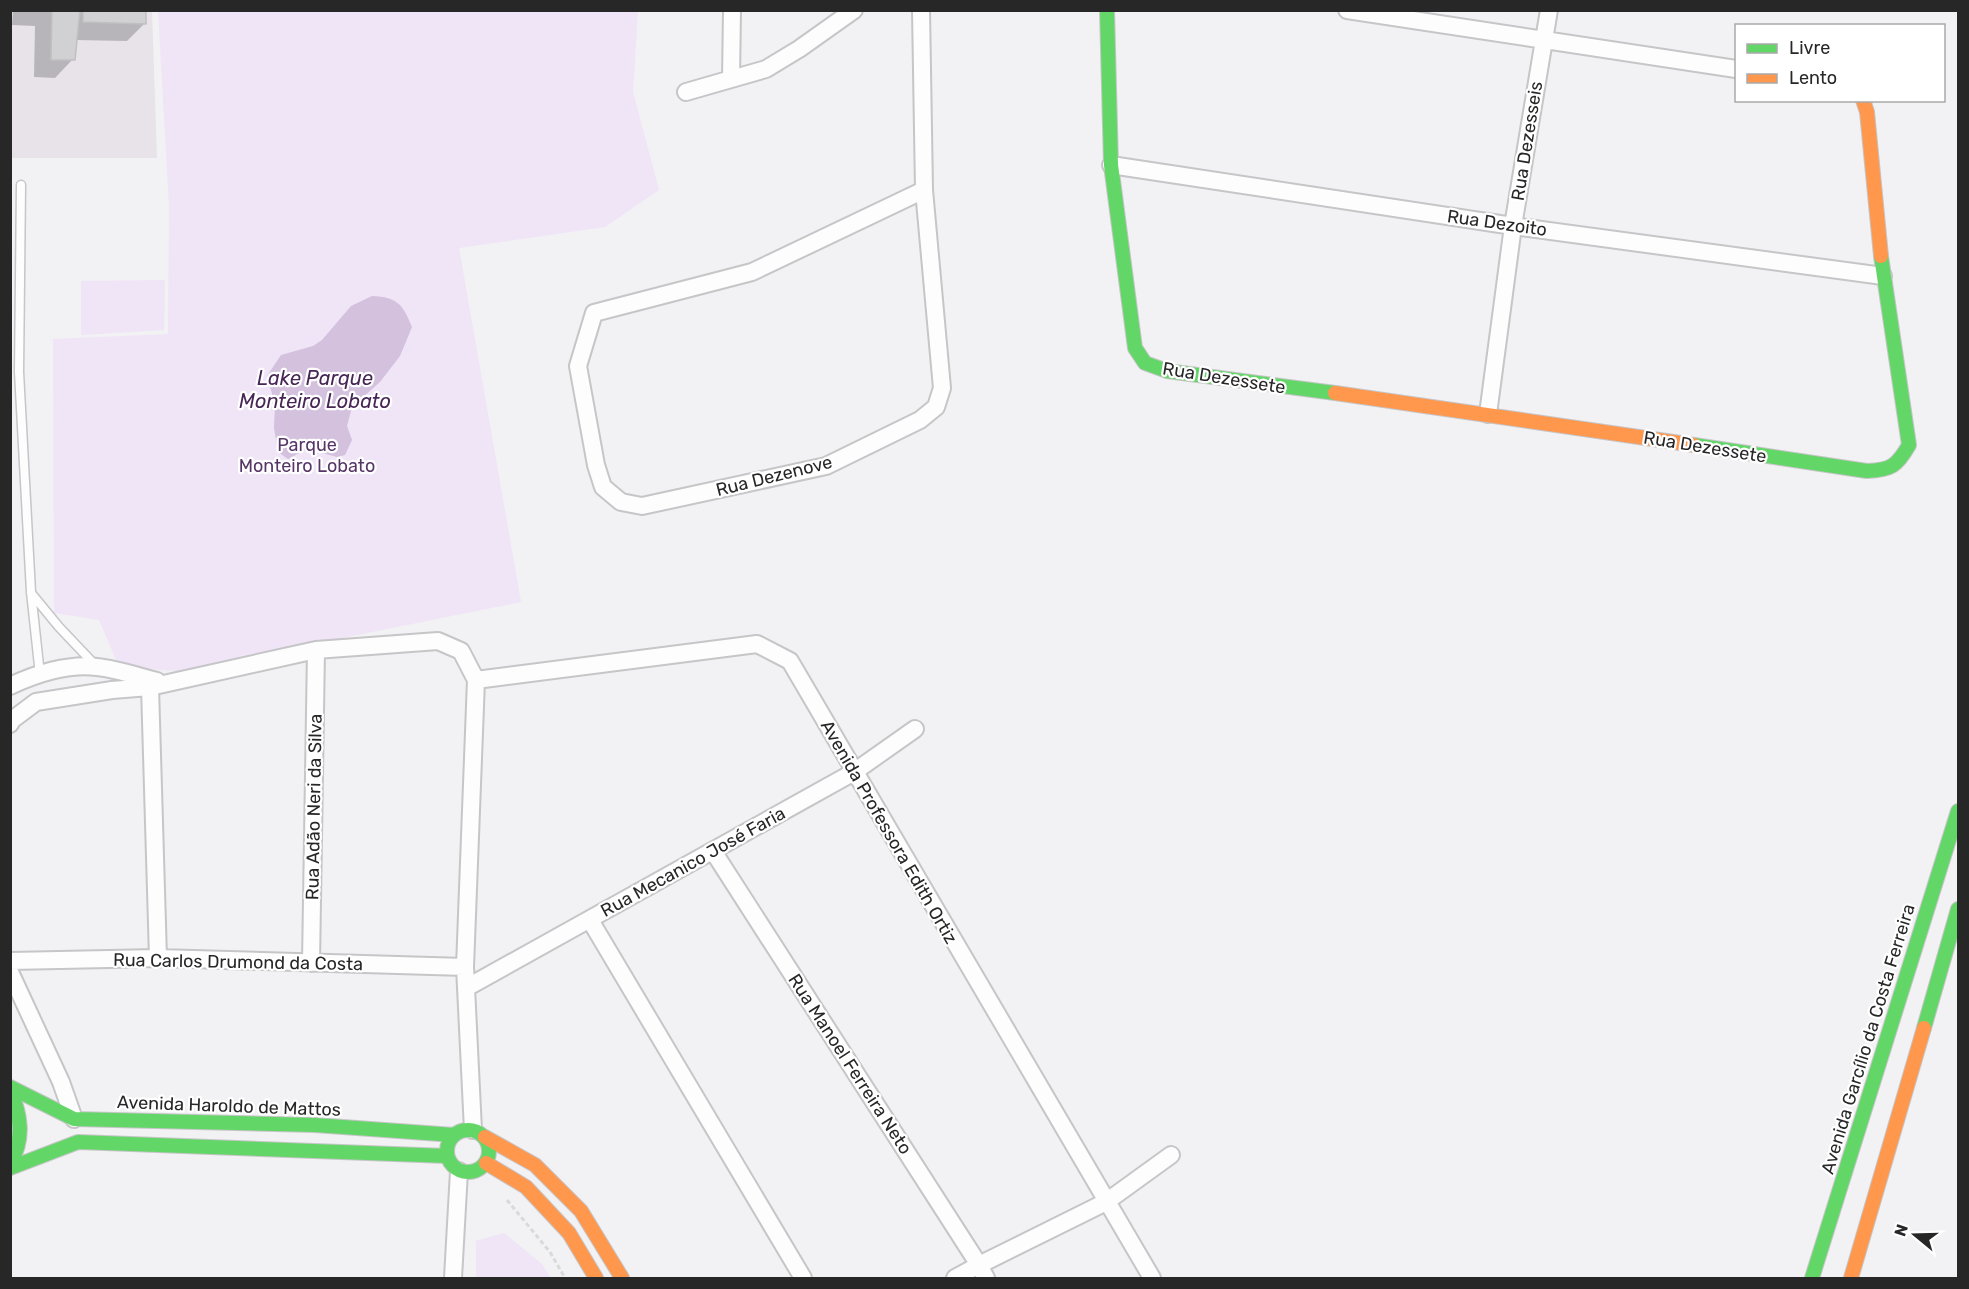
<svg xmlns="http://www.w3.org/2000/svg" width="1969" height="1289" font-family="Rubik,sans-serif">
	<rect width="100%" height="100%" fill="#f2f1f3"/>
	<path fill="#e7e3e9" d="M 11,11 L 152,11 L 157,158 L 11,158 Z"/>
	<path fill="#f0e4f7" d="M 158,11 L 638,11 L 633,92 L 659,190 L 605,227 L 459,248 L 521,602 L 178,671 L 119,667 L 99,620 L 54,613 L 53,339 L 168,334 L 169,206 Z
		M 165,280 L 164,330 L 81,335 L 81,281 Z
		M 504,1233 L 542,1264 L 551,1278 L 476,1278 L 476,1241 Z"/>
	<path fill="#d3c1dd" d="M 372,296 C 398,297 403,305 412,327 L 400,356 L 380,382 L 352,407 L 347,426 L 352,440 L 345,455 L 337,457 L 307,449 L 288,459 L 278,452 L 274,428 L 275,404 L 267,376 L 281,355 L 313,346 L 322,340 L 351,306 Z"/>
	<path fill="#0003" d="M 13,10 L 144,10 L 145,23 L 127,41 L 75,40 L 73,59 L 55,78 L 34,77 L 35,26 L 12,25 Z"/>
	<path fill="#d1d0d2" stroke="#c0c0c2" stroke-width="1.5" d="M 52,10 L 80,10 L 75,60 L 51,60 Z
		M 83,10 L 146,10 L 146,24 L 83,22 Z"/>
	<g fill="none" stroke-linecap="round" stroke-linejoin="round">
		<g stroke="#c6c5c7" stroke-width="11">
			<path id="lane" d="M 21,185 L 19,372 L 31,592 L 40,675
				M 31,593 L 59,627 L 96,666"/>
		</g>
		<g stroke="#c6c5c7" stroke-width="20">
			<path id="street" d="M 921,10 L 924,190 L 942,388 L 936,407 L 920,420 L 826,466 L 642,506 L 621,502 L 603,487 L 596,465 L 578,366 L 594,313 L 752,272 L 924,190
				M 1347,10 L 1736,69
				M 731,79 L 732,10
				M 686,92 L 766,69 L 799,49 L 854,10
				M 1111,165 L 1513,226 L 1883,276
				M 1488,414 L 1513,226 L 1549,10
				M 476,680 L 757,644 L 790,661 L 1152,1278
				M 10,686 C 35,674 69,663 97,667 C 117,669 137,676 157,681
				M 150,687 L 158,958
				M 10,724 L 12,720 L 36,702 L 112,690 L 150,687 L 316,650 L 438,641 L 461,651 L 476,680
				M 713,851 L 979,1265 L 986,1278
				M 590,920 L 803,1278
				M 10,961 L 158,958 L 465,967
				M 311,963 L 316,650
				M 10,972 L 61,1082 L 74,1119
				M 466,988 L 854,772 L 915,729
				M 473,1130 L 465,967 L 476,680
				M 453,1278 L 459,1171
				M 955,1278 L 979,1265 L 1106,1202 L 1171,1155"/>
		</g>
		<g stroke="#c6c5c7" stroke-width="16">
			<path id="fast" d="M 1107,10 L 1111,165 L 1135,348 L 1145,363 L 1167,371 L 1335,393
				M 1694,445 L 1867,471 C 1891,470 1897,466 1909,445 L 1881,256
				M 1924,1028 L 1958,909
				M 10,1087 L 74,1119 L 315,1125 L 454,1135
				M 10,1089 C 21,1115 25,1139 10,1164
				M447 1151a21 21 0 1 1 42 0a21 21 0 1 1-42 0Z
				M 10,1168 L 78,1142 L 447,1156
				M 1812,1278 L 1958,811"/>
		</g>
		<g stroke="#c6c5c7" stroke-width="16">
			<path id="slow" d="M 1863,100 L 1867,112 L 1881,256
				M 1335,393 L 1694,445
				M 485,1137 L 535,1165 L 581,1211 L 622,1278
				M 486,1163 L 526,1187 L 569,1233 L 596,1278
				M 1851,1278 L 1924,1028"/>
		</g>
		<path stroke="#dad9da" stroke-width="3" stroke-dasharray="4.5 3" stroke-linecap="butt" d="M 507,1200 L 550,1252 L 565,1278"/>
		<use href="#lane" stroke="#fdfdfd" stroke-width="8"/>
		<use href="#street" stroke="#fdfdfd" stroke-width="16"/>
		<use href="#fast" stroke="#63d668" stroke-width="14"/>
		<use href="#slow" stroke="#ff974d" stroke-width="14"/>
	</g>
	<g text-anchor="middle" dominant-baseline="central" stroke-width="4.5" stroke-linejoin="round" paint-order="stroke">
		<g font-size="18" fill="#282728" stroke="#fff">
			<text transform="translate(1527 141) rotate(-81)">Rua Dezesseis</text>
			<text transform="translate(1497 223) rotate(8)">Rua Dezoito</text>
			<text transform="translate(1224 378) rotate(9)">Rua Dezessete</text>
			<text transform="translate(1705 447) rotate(9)">Rua Dezessete</text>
			<text transform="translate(774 476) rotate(-14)">Rua Dezenove</text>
			<text transform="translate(314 807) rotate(-89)">Rua Adão Neri da Silva</text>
			<text transform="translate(889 832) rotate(60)">Avenida Professora Edith Ortiz</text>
			<text transform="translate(693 862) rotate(-29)">Rua Mecanico José Faria</text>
			<text transform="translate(238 962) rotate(1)">Rua Carlos Drumond da Costa</text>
			<text transform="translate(1868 1039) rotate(-73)">Avenida Garcílio da Costa Ferreira</text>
			<text transform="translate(850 1064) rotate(57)">Rua Manoel Ferreira Neto</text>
			<text transform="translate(229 1106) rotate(2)">Avenida Haroldo de Mattos</text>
		</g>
		<g font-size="18" fill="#573667" stroke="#fff">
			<text x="307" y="445">Parque<tspan x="307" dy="21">Monteiro Lobato</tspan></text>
		</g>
		<g font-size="20" font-style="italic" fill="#472656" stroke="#fff">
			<text x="315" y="378">Lake Parque<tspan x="315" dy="23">Monteiro Lobato</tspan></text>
		</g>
	</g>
	<rect width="1969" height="1289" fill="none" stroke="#282728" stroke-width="24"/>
	<rect x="1735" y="24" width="210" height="78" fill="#ffffff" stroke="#a9a9a9" stroke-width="1.5"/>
	<rect x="1747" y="44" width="30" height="9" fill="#63d668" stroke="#a9a9a9" stroke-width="1.5"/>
	<text x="1789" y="54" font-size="18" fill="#282728">Livre</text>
	<rect x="1747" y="74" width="30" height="9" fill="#ff974d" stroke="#a9a9a9" stroke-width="1.5"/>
	<text x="1789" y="84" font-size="18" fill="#282728">Lento</text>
	<g transform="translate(1915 1235) rotate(289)" stroke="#ffffff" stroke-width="4.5" paint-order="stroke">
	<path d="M0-4.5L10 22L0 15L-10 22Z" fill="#282728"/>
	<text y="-9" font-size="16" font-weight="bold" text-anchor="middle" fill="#282728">N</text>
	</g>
</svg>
